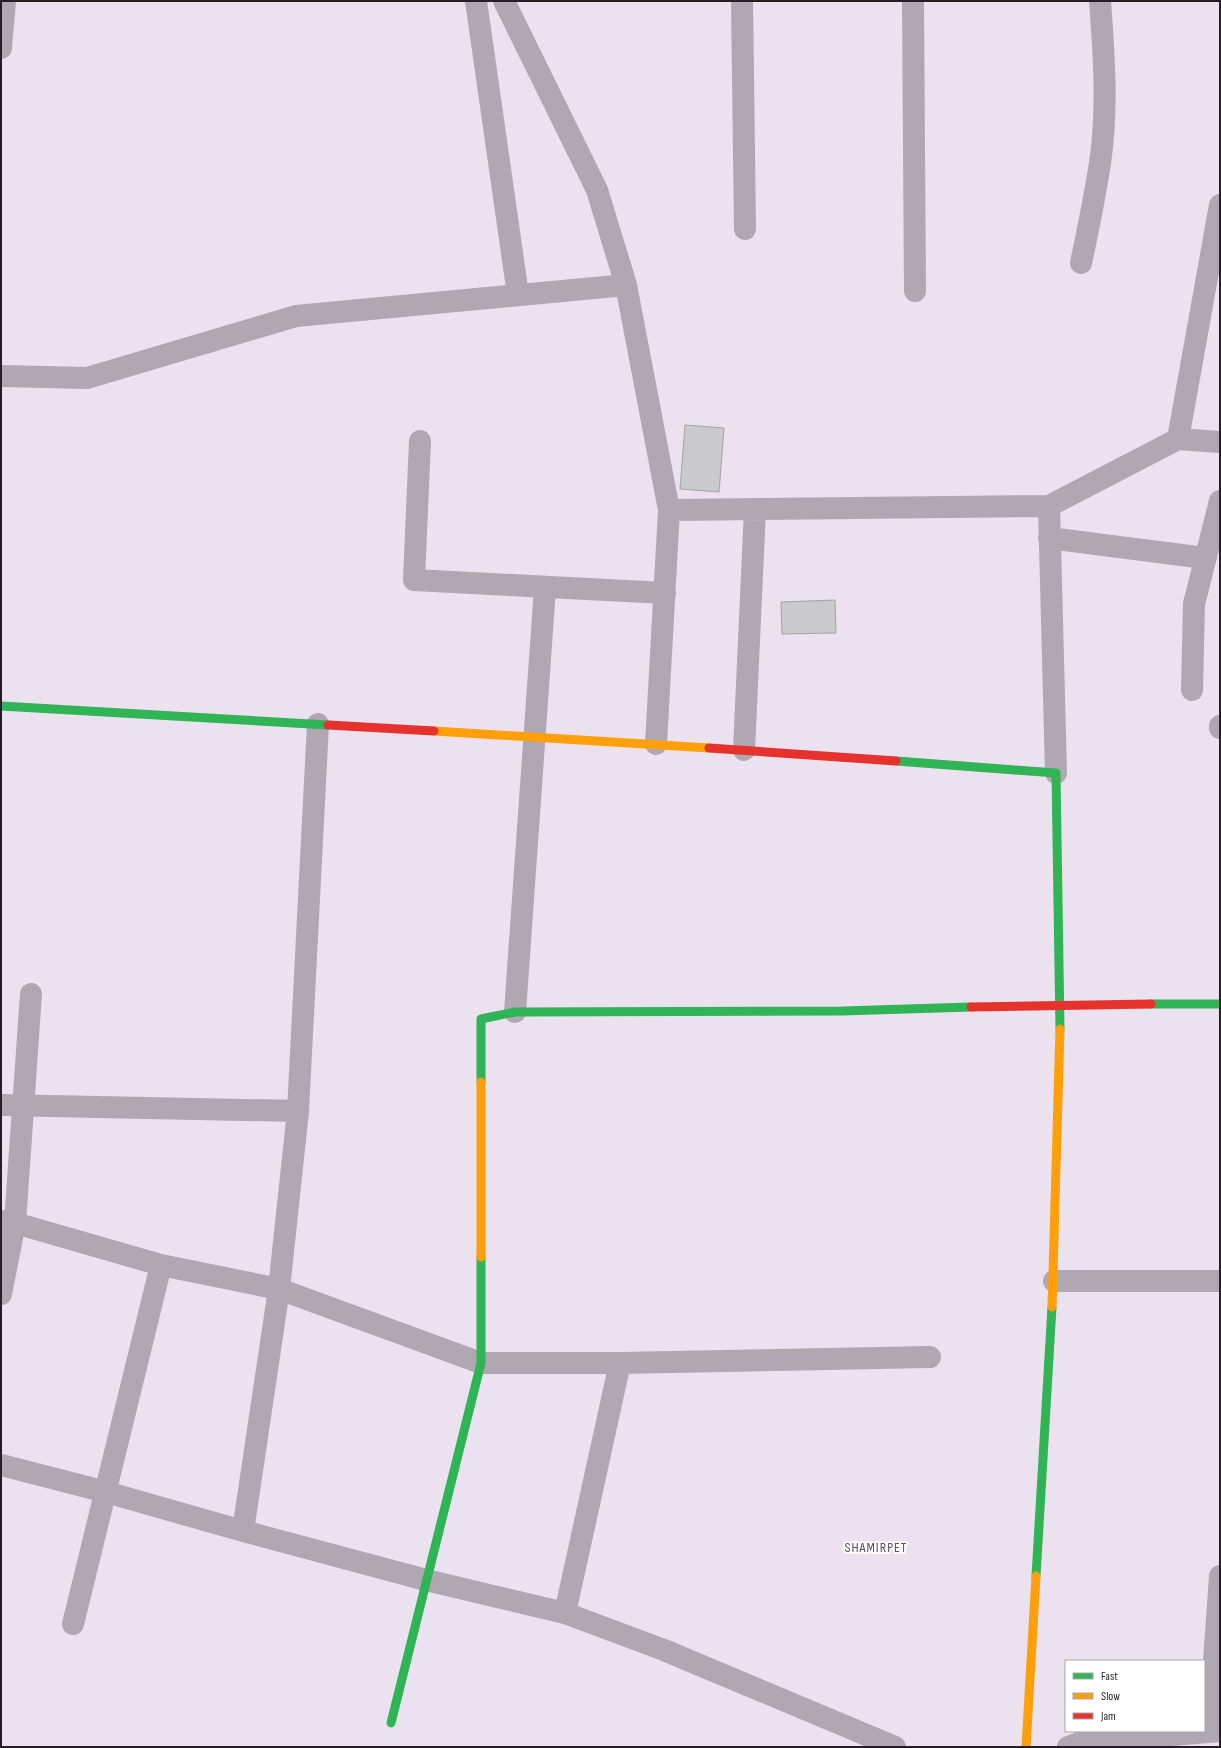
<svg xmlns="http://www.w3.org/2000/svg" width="1221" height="1748" font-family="'Sofia Sans Condensed',sans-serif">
	<rect width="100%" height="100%" fill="#ece1ee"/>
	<path fill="#cac9cb" stroke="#a3a3a5" d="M 685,425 L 724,428 L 719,492 L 680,489 Z
		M 835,600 L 836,633 L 782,634 L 781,602 Z"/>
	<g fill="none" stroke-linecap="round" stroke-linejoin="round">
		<path stroke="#afa7b1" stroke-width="22" d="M 476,1 L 518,295
			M 504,1 L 597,190 L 626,285 L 669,510 L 656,744
			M 742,1 L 745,229
			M 913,1 L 915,291
			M 1,48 L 5,1
			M 1081,263 C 1088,230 1095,196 1100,163 C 1108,109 1104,55 1100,1
			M 1,376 L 87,378 L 296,316 L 626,285
			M 1178,439 L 1220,442
			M 420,441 L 414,580 L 665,593
			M 1049,506 L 1056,773
			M 669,510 L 1049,506 L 1178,439 L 1220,205
			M 1049,538 L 1205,558
			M 1192,690 L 1194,604 L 1220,501
			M 1220,726 L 1220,728
			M 744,750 L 755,509
			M 515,1012 L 545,588
			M 1,1105 L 298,1111
			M 1,1221 L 15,1223 L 161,1265 L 279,1289 L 481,1363 L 620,1363 L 930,1357
			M 1054,1281 L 1220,1281
			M 1,1294 L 15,1223 L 31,994
			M 1,1465 L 106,1492 L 243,1531 L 426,1580 L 565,1613 L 664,1650 L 895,1747
			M 243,1531 L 279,1289 L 298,1111 L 318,724
			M 565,1613 L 620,1363
			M 73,1624 L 161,1265
			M 1209,1732 L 1220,1576
			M 1068,1747 L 1079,1743 L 1220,1731"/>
		<path stroke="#30b455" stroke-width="9" d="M 1,706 L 328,725
			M 896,761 L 1056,773 L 1060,1029
			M 1151,1004 L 1220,1004
			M 481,1082 L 481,1019 L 515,1012 L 842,1011 L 971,1007
			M 1036,1576 L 1052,1307
			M 391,1723 L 481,1363 L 481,1257"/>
		<path stroke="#ff9f0a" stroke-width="9" d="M 434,731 L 709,748
			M 481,1082 L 481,1257
			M 1052,1307 L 1060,1029
			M 1026,1747 L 1036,1576"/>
		<path stroke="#e5322d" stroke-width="9" d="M 328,725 L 434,731
			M 709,748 L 896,761
			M 971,1007 L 1151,1004"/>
	</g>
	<g text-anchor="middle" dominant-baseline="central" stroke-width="4" stroke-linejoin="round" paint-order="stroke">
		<g font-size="14" letter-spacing="1" fill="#5b4a5f" stroke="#fff">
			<text x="876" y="1547">SHAMIRPET</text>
		</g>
	</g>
	<rect width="1221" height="1748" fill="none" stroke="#261e27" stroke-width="4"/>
	<rect x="1065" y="1660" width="140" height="72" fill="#ffffff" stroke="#a8a5a9"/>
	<rect x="1073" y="1673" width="20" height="6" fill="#30b455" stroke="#a8a5a9"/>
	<text x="1101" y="1680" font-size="12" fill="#261e27">Fast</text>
	<rect x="1073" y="1693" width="20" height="6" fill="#ff9f0a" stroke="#a8a5a9"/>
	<text x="1101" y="1700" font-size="12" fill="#261e27">Slow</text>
	<rect x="1073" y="1713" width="20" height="6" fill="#e5322d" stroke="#a8a5a9"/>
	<text x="1101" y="1720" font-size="12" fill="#261e27">Jam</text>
</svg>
